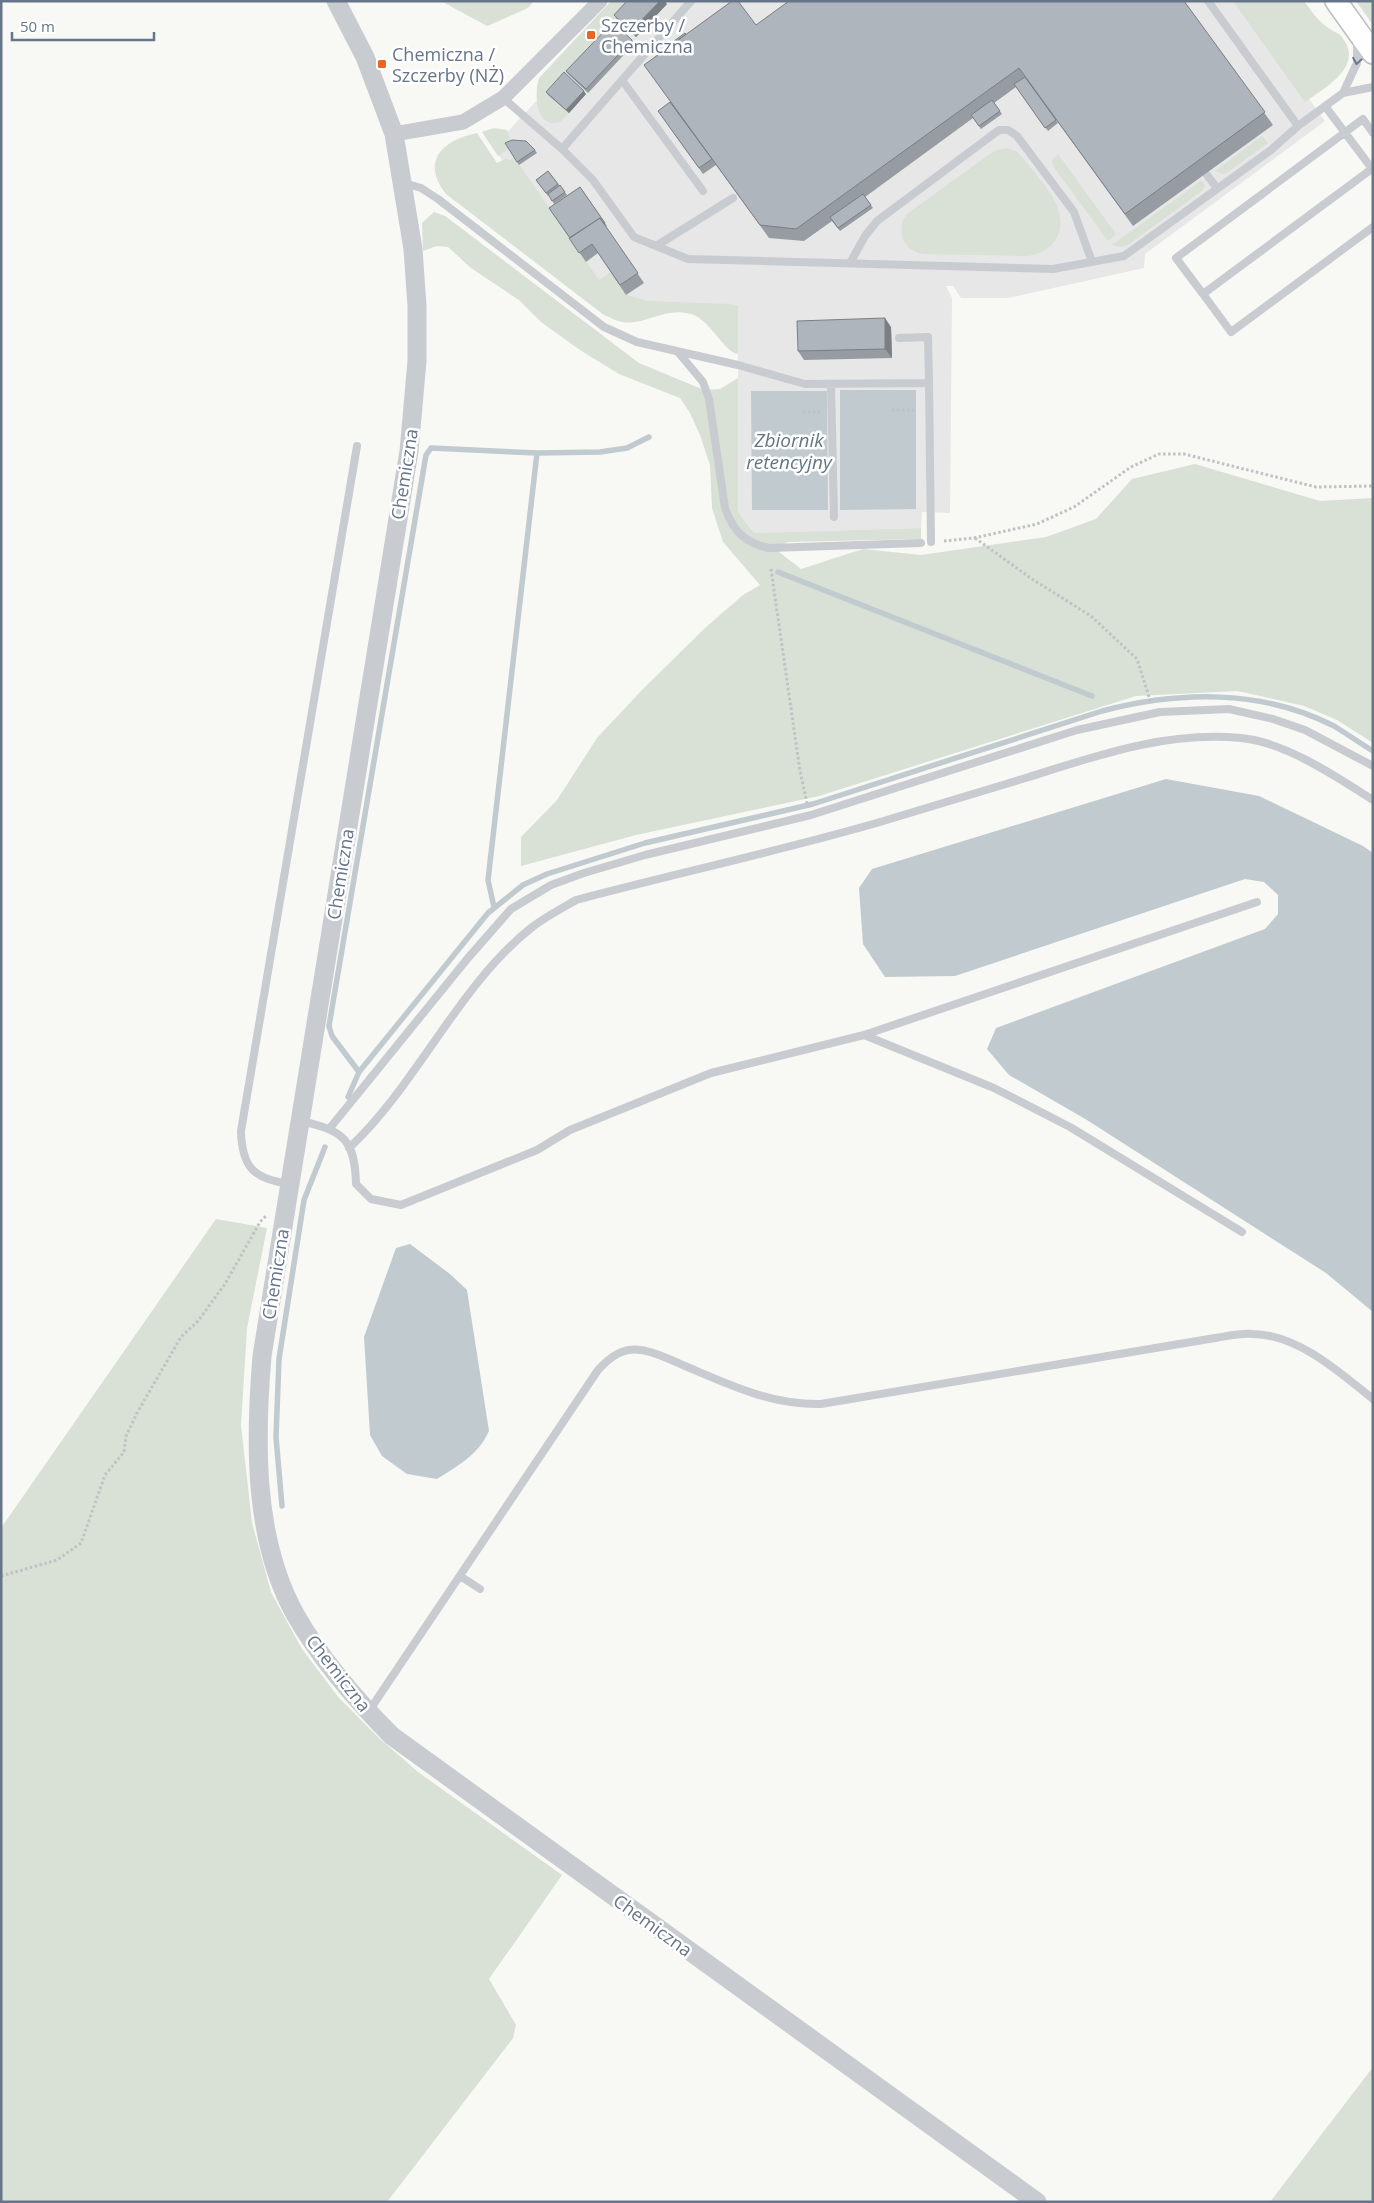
<svg xmlns="http://www.w3.org/2000/svg" width="1374" height="2203" font-family="'Open Sans',sans-serif">
	<rect width="100%" height="100%" fill="#f8f8f5"/>
	<path fill="#e6e7e6" d="M 631,1 L 1238,1 L 1325,121 L 1145,254 L 1144,268 L 1008,298 L 961,298 L 953,286 L 946,286 L 952,298 L 950,513 L 922,512 L 921,528 L 754,533 L 738,512 L 738,306 L 645,304 L 580,275 L 493,147 Z"/>
	<path fill="#d9e0d6" d="M 441,1 L 534,1 L 528,8 L 487,26 Z
		M 611,1 L 637,1 L 549,94 L 569,113 L 560,122 C 535,130 534,92 539,78 Z
		M 1233,1 L 1304,1 C 1311,11 1319,22 1330,29 C 1333,32 1337,32 1340,35 C 1367,65 1326,87 1305,102 Z
		M 1356,1 L 1373,1 L 1373,25 Z
		M 494,128 L 507,130 L 511,144 L 507,146 L 509,149 L 498,156 L 482,132 Z
		M 477,133 L 497,163 L 507,158 L 509,161 L 514,157 L 599,280 L 611,272 L 626,295 L 648,301 L 729,304 L 738,306 L 738,354 C 726,354 711,322 694,315 C 667,305 646,326 622,322 C 616,321 610,317 604,315 L 446,194 C 420,161 443,140 477,133 Z
		M 1262,136 L 1268,143 L 1228,172 L 1223,174 L 1215,171 Z
		M 1007,148 L 1016,151 L 1023,158 C 1039,180 1073,210 1056,239 C 1050,249 1039,255 1027,256 L 923,254 C 903,250 895,231 907,214 L 994,151 Z
		M 1058,154 L 1116,234 L 1108,241 L 1053,166 L 1052,160 Z
		M 1202,180 L 1205,186 L 1202,191 L 1128,245 L 1120,247 L 1112,245 Z
		M 434,212 L 445,216 L 639,363 L 704,390 L 720,389 L 738,378 L 738,512 L 754,533 L 921,528 L 921,539 L 787,542 L 778,548 L 779,552 L 801,569 L 863,549 L 921,555 L 1046,537 L 1096,519 L 1132,479 L 1195,464 L 1320,501 L 1373,498 L 1373,743 L 1337,720 L 1304,706 L 1238,691 L 1136,696 L 819,796 L 636,835 L 521,866 L 521,837 L 557,800 L 597,738 L 642,690 L 705,628 L 743,595 L 760,585 L 723,542 L 712,508 L 710,465 L 700,435 L 690,413 L 680,398 L 619,374 L 580,350 L 541,322 L 519,300 L 471,268 L 448,247 L 437,246 L 423,251 L 422,223 Z
		M 216,1219 L 267,1228 L 247,1328 L 241,1425 L 252,1523 L 271,1592 L 302,1649 L 339,1698 L 379,1738 L 418,1772 L 562,1875 L 489,1979 L 516,2025 L 513,2038 L 387,2202 L 1,2202 L 1,1528 Z
		M 1373,2067 L 1373,2202 L 1270,2202 Z"/>
	<path fill="#c0cacf" d="M 840,390 L 916,390 L 916,509 L 840,510 Z
		M 751,391 L 827,391 L 828,510 L 752,510 Z
		M 1166,779 L 1259,796 L 1363,846 L 1373,853 L 1373,1312 L 1326,1273 L 1087,1120 L 1009,1075 L 987,1049 L 996,1028 L 1265,929 L 1278,914 L 1278,895 L 1264,882 L 1245,879 L 955,976 L 885,977 L 863,944 L 859,888 L 872,869 Z
		M 410,1244 L 450,1274 L 467,1290 L 489,1431 C 478,1455 459,1465 437,1479 L 407,1474 L 382,1456 L 370,1435 L 364,1337 L 396,1248 Z"/>
	<g fill="none" stroke-linecap="round" stroke-linejoin="round">
		<path stroke="#c0cacf" stroke-width="5.5" d="M 778,572 L 1092,696
			M 494,907 L 488,880 L 537,453
			M 359,1072 L 332,1036 L 329,1026 L 426,455 L 431,448 L 537,453 L 600,452 L 627,448 L 649,437
			M 348,1097 L 359,1072 L 488,913 L 523,885 L 547,874 L 645,843 L 813,804 L 1102,711 C 1179,691 1262,689 1334,726 C 1347,734 1360,743 1373,751
			M 282,1506 L 276,1437 L 279,1359 L 304,1200 L 325,1147"/>
		<g stroke="#babec4" stroke-width="24">
			<path id="secondary" d="M 1336,1 L 1373,53"/>
		</g>
		<path stroke="#bfc2c4" stroke-width="3" stroke-dasharray="2.5 2.5" stroke-linecap="butt" d="M 892,410 L 916,410
			M 803,412 L 820,412
			M 975,538 L 1032,579 L 1091,616 L 1137,659 L 1151,703
			M 944,541 L 974,538 L 1037,524 L 1074,507 L 1131,467 L 1159,454 L 1184,454 L 1316,487 L 1373,486
			M 771,569 L 800,771 L 807,803
			M 1,1576 L 57,1560 L 81,1543 L 105,1475 L 124,1452 L 126,1436 L 137,1413 L 181,1337 L 198,1321 L 225,1284 L 260,1222 L 266,1216"/>
		<path stroke="#c8cbcf" stroke-width="8" d="M 1208,1 L 1298,126
			M 622,80 L 703,191
			M 1343,93 L 1357,63 L 1357,41
			M 503,98 L 562,149 L 593,180 L 634,237 L 688,259 L 1053,269 L 1124,256 L 1271,150 L 1298,126 L 1343,93 L 1373,87
			M 1325,106 L 1373,170
			M 1373,133 L 1363,119 L 1176,258 L 1203,294 L 1373,168
			M 562,149 L 691,1
			M 1207,175 L 1217,188
			M 404,183 L 421,188 L 438,199 L 604,327 L 637,342 L 738,365 L 805,384 L 929,383 L 928,337 L 899,338
			M 656,246 L 733,198
			M 850,263 L 865,236 L 877,221 L 999,130 L 1008,130 L 1017,136 L 1074,212 L 1092,262
			M 1203,294 L 1231,332 L 1373,227
			M 678,352 L 703,382 L 709,399 L 725,508 C 733,531 745,543 769,548 L 921,543
			M 929,383 L 931,542
			M 831,384 L 834,517
			M 864,1035 L 994,1088 L 1070,1127 L 1242,1232
			M 300,1121 C 342,1130 355,1138 356,1184 L 371,1199 L 401,1205 L 537,1150 L 570,1130 L 711,1073 L 864,1035 L 1257,902
			M 330,1128 L 468,958 L 511,909 L 551,885 L 584,873 L 645,855 L 811,815 L 1077,730 L 1160,712 L 1229,709 L 1273,719 L 1305,730 L 1373,766
			M 349,1148 C 417,1085 458,986 531,928 C 545,917 561,909 576,900 C 677,873 780,851 880,822 C 930,807 979,792 1029,777 C 1098,755 1167,731 1241,738 C 1285,742 1337,777 1373,800
			M 290,1184 C 254,1179 242,1168 241,1131 L 357,446
			M 460,1576 L 480,1589
			M 369,1711 L 598,1370 C 610,1357 623,1347 641,1350 C 656,1352 671,1360 685,1366 C 730,1385 771,1405 821,1404 L 1215,1338 C 1228,1336 1240,1333 1253,1334 C 1299,1335 1339,1372 1373,1399"/>
		<path stroke="#c8cbcf" stroke-width="15" d="M 394,134 L 463,122 L 503,98 L 600,1"/>
		<path stroke="#c8cbcf" stroke-width="19" d="M 336,1 L 365,57 L 394,134 L 413,249 L 417,306 L 417,361 L 409,451 L 262,1356 C 255,1440 253,1538 295,1614 C 321,1660 355,1699 392,1736 L 1037,2202"/>
		<use href="#secondary" stroke="#fff" stroke-width="21"/>
	</g>
	<path fill="#969ca2" d="M 1184,1 L 1273,125 L 1133,226 L 1036,92 L 1058,123 L 1048,131 L 1016,87 L 994,103 L 1002,114 L 981,129 L 973,118 L 865,197 L 873,208 L 840,231 L 832,221 L 804,241 L 769,238 L 716,165 L 703,174 L 658,111 L 670,102 L 686,34 L 756,25 Z
		M 667,4 L 636,37 L 618,21 L 614,15 Z
		M 632,40 L 635,43 L 588,93 L 568,74 L 566,71 Z
		M 546,92 L 586,94 L 569,113 L 548,95 Z
		M 505,143 L 535,150 L 537,153 L 519,165 Z
		M 548,171 L 559,185 L 560,185 L 567,195 L 554,204 L 549,195 L 548,196 L 536,180 Z
		M 580,187 L 607,226 L 606,227 L 644,283 L 626,295 L 598,253 L 586,262 L 549,208 Z
		M 891,327 L 892,358 L 804,360 L 798,351 Z"/>
	<path fill="#7a7f84" d="M 660,1 L 665,1 L 667,4 L 636,37 L 631,31 Z
		M 584,91 L 586,94 L 569,113 L 566,110 Z
		M 885,318 L 891,327 L 892,358 L 885,349 Z"/>
	<path fill="#afb5bc" stroke="#7a7f84" d="M 627,1 L 660,1 L 631,31 L 614,15 Z
		M 732,1 L 738,1 L 756,25 L 789,1 L 1184,1 L 1265,112 L 1125,214 L 1019,68 L 796,229 L 760,225 L 644,65 Z
		M 613,22 L 632,40 L 586,89 L 566,71 Z
		M 685,33 L 686,34 L 675,42 L 674,41 Z
		M 564,72 L 584,91 L 566,110 L 546,92 Z
		M 1025,77 L 1056,120 L 1045,128 L 1014,84 Z
		M 992,100 L 1000,111 L 979,126 L 971,115 Z
		M 670,102 L 712,159 L 699,168 L 658,111 Z
		M 512,140 L 526,141 L 535,150 L 517,162 L 505,143 Z
		M 548,171 L 558,184 L 546,193 L 536,180 Z
		M 560,185 L 565,192 L 552,201 L 548,194 Z
		M 580,187 L 605,223 L 604,224 L 600,218 L 570,238 L 549,208 Z
		M 863,194 L 871,205 L 838,228 L 830,217 Z
		M 600,218 L 638,273 L 620,285 L 592,244 L 579,253 L 569,238 Z
		M 885,318 L 885,349 L 798,351 L 797,321 Z"/>
	<defs><path id="oneway-chevron" d="M-2-3.5L2.5 0L-2 3.5" fill="none" stroke-width="1.6" stroke-linecap="round" stroke-linejoin="round" transform="scale(1.25)"/></defs>
	<use stroke="#6b798c" href="#oneway-chevron" transform="translate(1357 61) rotate(100)"/>
	<g fill="#eb6423" stroke="#fff" stroke-width="2">
		<rect x="586" y="30" width="10" height="10" rx="2.5"/>
		<rect x="377" y="59" width="10" height="10" rx="2.5"/>
	</g>
	<g text-anchor="middle" dominant-baseline="central" stroke-width="5" stroke-linejoin="round" paint-order="stroke">
		<g font-size="18" fill="#667588" stroke="#fff" text-anchor="start">
			<text x="601" y="25">Szczerby /<tspan x="601" dy="21">Chemiczna</tspan></text>
			<text x="392" y="54">Chemiczna /<tspan x="392" dy="21">Szczerby (NŻ)</tspan></text>
		</g>
		<g font-size="18" fill="#667588" stroke="#fff">
			<text transform="translate(404 474) rotate(-81)">Chemiczna</text>
			<text transform="translate(340 874) rotate(-81)">Chemiczna</text>
			<text transform="translate(275 1274) rotate(-81)">Chemiczna</text>
			<text transform="translate(339 1673) rotate(52)">Chemiczna</text>
			<text transform="translate(653 1925) rotate(36)">Chemiczna</text>
		</g>
		<g font-size="19" font-style="italic" fill="#627783" stroke="#fff">
			<text x="789" y="440">Zbiornik<tspan x="789" dy="22">retencyjny</tspan></text>
		</g>
	</g>
	<rect width="1374" height="2203" fill="none" stroke="#667588" stroke-width="5"/>
	<path d="M12 32v8h142v-8" fill="none" stroke="#667588" stroke-width="2.5"/>
	<text x="20" y="32" font-size="15" fill="#667588" stroke="#ffffff" stroke-width="4" paint-order="stroke">50 m</text>
</svg>
